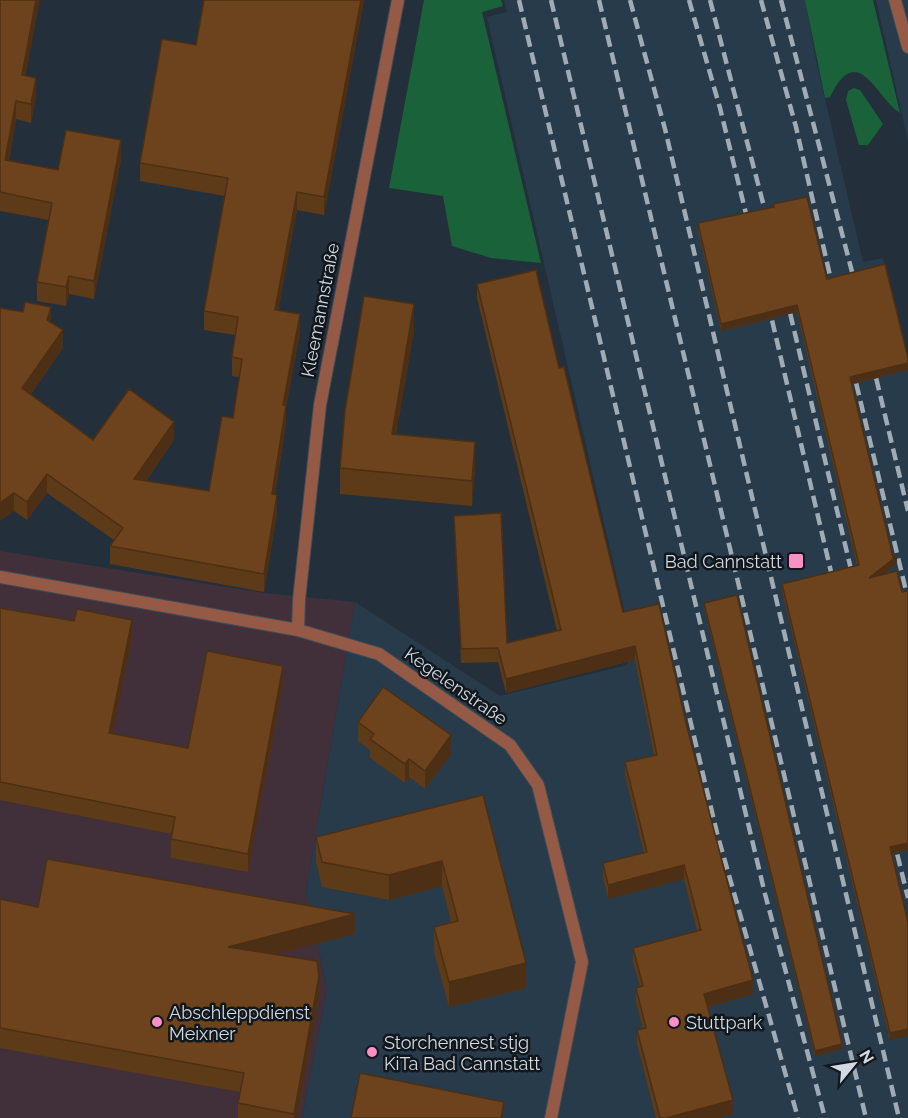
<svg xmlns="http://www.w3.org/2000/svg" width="908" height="1118" font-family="Raleway,sans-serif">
	<rect width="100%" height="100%" fill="#23303b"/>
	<path fill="#273b4a" d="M 504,0 L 805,0 L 817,65 L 863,262 L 883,258 L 908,362 L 908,1118 L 302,1118 L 327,989 L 306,891 L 355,602 L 500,696 L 624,666 L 635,657 L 487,17 L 507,12 Z
		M 876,0 L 908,0 L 908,141 Z"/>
	<path fill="#41303a" d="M 0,551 L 264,593 L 355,602 L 306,891 L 327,989 L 302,1118 L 0,1118 Z"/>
	<path fill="#1a6239" d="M 424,0 L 501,0 L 503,6 L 482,12 L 541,263 L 491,258 L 452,246 L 443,196 L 389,188 Z
		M 805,0 L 873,0 L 900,113 C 876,98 858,39 830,97 L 825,98 Z
		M 854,88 L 860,90 L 883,124 L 868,145 L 859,145 L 846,100 L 848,91 Z"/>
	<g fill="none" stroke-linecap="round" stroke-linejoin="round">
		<g stroke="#3f4b56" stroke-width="14">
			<path id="street" d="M 895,0 L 908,47
				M 0,577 L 298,630 L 379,654 L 510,745 L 538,785 L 582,962 L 551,1118
				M 298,630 L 299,600 L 320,405 L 398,0"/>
		</g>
		<use href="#street" stroke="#955a46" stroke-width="12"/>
		<path stroke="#a1abb3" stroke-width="4.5" stroke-dasharray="12 6" stroke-linecap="butt" d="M 519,0 L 717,833 L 798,1118
			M 551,0 L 765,894 L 825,1118
			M 599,0 L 866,1118
			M 630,0 L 665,129 L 899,1118
			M 689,0 L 720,108 L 750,230
			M 710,0 L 769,226
			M 761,0 L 796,127 L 834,293
			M 781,0 L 856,287
			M 786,296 L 854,582
			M 768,303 L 835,589
			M 872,361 L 908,511
			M 852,366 L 908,599
			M 893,837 L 908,898"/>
	</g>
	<path fill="#5d3a18" d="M 0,0 L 25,76 L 36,97 L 31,123 L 16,119 L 9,160 L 58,170 L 121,159 L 94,299 L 69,294 L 66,306 L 37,301 L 37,282 L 49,220 L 0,211 Z
		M 204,0 L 364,0 L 324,215 L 297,210 L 278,310 L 300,333 L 286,407 L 286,424 L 275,494 L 277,513 L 264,592 L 110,564 L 110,546 L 114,540 L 47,493 L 27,520 L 14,511 L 0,521 L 0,308 L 51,322 L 63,348 L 31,394 L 93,440 L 174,440 L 146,481 L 209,491 L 233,418 L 239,377 L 232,376 L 232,357 L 235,335 L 204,330 L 204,311 L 225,196 L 140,181 L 140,163 L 196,45 Z
		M 773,204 L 827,279 L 908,358 L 908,370 L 852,384 L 893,557 L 897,563 L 882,575 L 902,592 L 908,591 L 908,850 L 892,854 L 890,1040 L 782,591 L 782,584 L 857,566 L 797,312 L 721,331 L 698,230 L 698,223 L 773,207 Z
		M 477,284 L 559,368 L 623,612 L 687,727 L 753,994 L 708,1007 L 733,1114 L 718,1118 L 656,1118 L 637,1044 L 637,1030 L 643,1029 L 636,1002 L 636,988 L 640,987 L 633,962 L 633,948 L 697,931 L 684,879 L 608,899 L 603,877 L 603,863 L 644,853 L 625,776 L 625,762 L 654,755 L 635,660 L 506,693 L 498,662 L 461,663 L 454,516 L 507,643 L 557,631 L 477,298 Z
		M 414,330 L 396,434 L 475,467 L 472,506 L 340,494 L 340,468 Z
		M 704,603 L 842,1049 L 815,1056 L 704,608 Z
		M 0,608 L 132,638 L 112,734 L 188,748 L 283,684 L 248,872 L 171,858 L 171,839 L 172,834 L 0,800 Z
		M 358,722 L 451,754 L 425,789 L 409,777 L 405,783 L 370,758 L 370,750 L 358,741 Z
		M 483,795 L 526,988 L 449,1007 L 434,952 L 434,927 L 451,922 L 442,886 L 389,900 L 322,887 L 316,862 L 316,837 Z
		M 0,899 L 38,907 L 355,934 L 275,954 L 319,996 L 297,1118 L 238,1118 L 238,1103 L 240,1092 L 0,1048 Z"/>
	<path fill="#4c2f14" d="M 36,0 L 40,0 L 22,94 L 22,75 Z
		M 361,0 L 364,0 L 324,215 L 324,197 Z
		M 36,78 L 36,97 L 31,123 L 31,104 Z
		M 16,101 L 16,119 L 5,178 L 5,160 Z
		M 121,140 L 121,159 L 94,299 L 94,281 Z
		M 297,192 L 297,210 L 275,328 L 275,310 Z
		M 69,276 L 69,294 L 66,306 L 66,287 Z
		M 414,304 L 414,330 L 392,459 L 392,434 Z
		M 797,305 L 797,312 L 721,331 L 721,324 Z
		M 51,307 L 51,325 L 47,320 Z
		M 300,314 L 300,333 L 286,407 L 286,424 L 272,512 L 272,494 L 283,405 Z
		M 63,330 L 63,348 L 22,406 L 22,388 Z
		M 908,363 L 908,370 L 850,384 L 850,377 Z
		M 174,422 L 174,440 L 134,497 L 134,479 Z
		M 475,442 L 475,467 L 472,506 L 472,481 Z
		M 47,474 L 47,493 L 27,520 L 27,502 Z
		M 14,493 L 14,511 L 0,521 L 0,503 Z
		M 277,495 L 277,513 L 264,592 L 264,574 Z
		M 897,556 L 897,563 L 869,585 L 869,578 Z
		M 132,620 L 132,638 L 109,752 L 109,733 Z
		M 635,646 L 635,660 L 506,693 L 506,679 Z
		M 283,666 L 283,684 L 248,872 L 248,854 Z
		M 451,735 L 451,754 L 425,789 L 425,771 Z
		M 409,759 L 409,777 L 405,783 L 405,764 Z
		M 908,843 L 908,850 L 890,854 L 890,847 Z
		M 442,861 L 442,886 L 389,900 L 389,875 Z
		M 684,865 L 684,879 L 608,899 L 608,885 Z
		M 355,914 L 355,934 L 228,966 L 228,947 Z
		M 526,963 L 526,988 L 449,1007 L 449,982 Z
		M 319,976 L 319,996 L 297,1118 L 294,1118 Z
		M 753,980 L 753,994 L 704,1008 L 704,994 Z
		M 908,1029 L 908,1036 L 890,1040 L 890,1033 Z
		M 842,1044 L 842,1049 L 815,1056 L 815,1051 Z
		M 733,1100 L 733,1114 L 718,1118 L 666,1118 Z
		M 504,1102 L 503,1118 L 501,1118 Z"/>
	<path fill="#6c431c" stroke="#4c2f14" stroke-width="1.5" d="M 0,0 L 36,0 L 22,75 L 36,78 L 31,104 L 16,101 L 5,160 L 58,170 L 66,130 L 121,140 L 94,281 L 69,276 L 66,287 L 37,282 L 52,203 L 0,192 Z
		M 204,0 L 361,0 L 324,197 L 297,192 L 275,310 L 300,314 L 283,405 L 286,405 L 272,494 L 277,495 L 264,574 L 110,546 L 123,528 L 47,474 L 27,502 L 14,493 L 0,503 L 0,308 L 23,312 L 25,302 L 51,307 L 47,320 L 63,330 L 22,388 L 93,440 L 129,389 L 174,422 L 134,479 L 209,491 L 222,416 L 233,418 L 242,359 L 232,357 L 238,317 L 204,311 L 228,178 L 140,163 L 162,39 L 196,45 Z
		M 807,197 L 827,279 L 885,264 L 908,358 L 908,363 L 850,377 L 893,557 L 897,556 L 869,578 L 897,571 L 902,592 L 908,591 L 908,843 L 890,847 L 908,922 L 908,1029 L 890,1033 L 782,584 L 859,565 L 797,305 L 721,324 L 698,223 L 774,207 L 773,204 Z
		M 536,270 L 559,368 L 564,367 L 623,612 L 659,604 L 687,727 L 753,980 L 704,994 L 733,1100 L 666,1118 L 660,1118 L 637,1030 L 646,1028 L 636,988 L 643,986 L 633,948 L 701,930 L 684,865 L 608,885 L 603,863 L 647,852 L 625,762 L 657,755 L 635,646 L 506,679 L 498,648 L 461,649 L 454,516 L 501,513 L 507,643 L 561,630 L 477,284 Z
		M 364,296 L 414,304 L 392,434 L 475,442 L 472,481 L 340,468 L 345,411 Z
		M 737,595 L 842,1044 L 815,1051 L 704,603 Z
		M 0,608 L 74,621 L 77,609 L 132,620 L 109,733 L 188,748 L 207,651 L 283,666 L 248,854 L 171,839 L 175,817 L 0,782 Z
		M 383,687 L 451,735 L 425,771 L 409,759 L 405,764 L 370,739 L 374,734 L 358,722 Z
		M 483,795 L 526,963 L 449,982 L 434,927 L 458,921 L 442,861 L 389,875 L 322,862 L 316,837 Z
		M 47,859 L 355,914 L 228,947 L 317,961 L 319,976 L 294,1114 L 238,1103 L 244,1073 L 0,1028 L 0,899 L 38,907 Z
		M 360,1073 L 504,1102 L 501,1118 L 351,1118 Z"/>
	<g fill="#fc8fc3" stroke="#11171c" stroke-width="2">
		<rect x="788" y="553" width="16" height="16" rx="3"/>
		<circle cx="157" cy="1022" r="6"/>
		<circle cx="674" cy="1022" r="6"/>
		<circle cx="372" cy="1052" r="6"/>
	</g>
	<g text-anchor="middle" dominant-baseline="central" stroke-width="5" stroke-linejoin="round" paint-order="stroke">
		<g font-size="18" fill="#d1dae1" stroke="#11171c">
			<text transform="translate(320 310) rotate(-79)">Kleemannstraße</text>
			<text transform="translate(456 686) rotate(35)">Kegelenstraße</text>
		</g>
		<g font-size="18" fill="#d1dae1" stroke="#11171c" text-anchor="start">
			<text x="782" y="561" text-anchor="end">Bad Cannstatt</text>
			<text x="169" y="1012">Abschleppdienst<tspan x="169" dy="21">Meixner</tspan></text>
			<text x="686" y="1022">Stuttpark</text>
			<text x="384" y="1042">Storchennest stjg<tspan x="384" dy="21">KiTa Bad Cannstatt</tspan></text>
		</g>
	</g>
	<g transform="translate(854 1064) rotate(60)" stroke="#11171c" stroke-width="4.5" paint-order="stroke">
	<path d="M0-4.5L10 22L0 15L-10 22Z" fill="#d1dae1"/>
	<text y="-9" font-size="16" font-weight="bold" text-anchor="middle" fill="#d1dae1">N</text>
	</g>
</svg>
